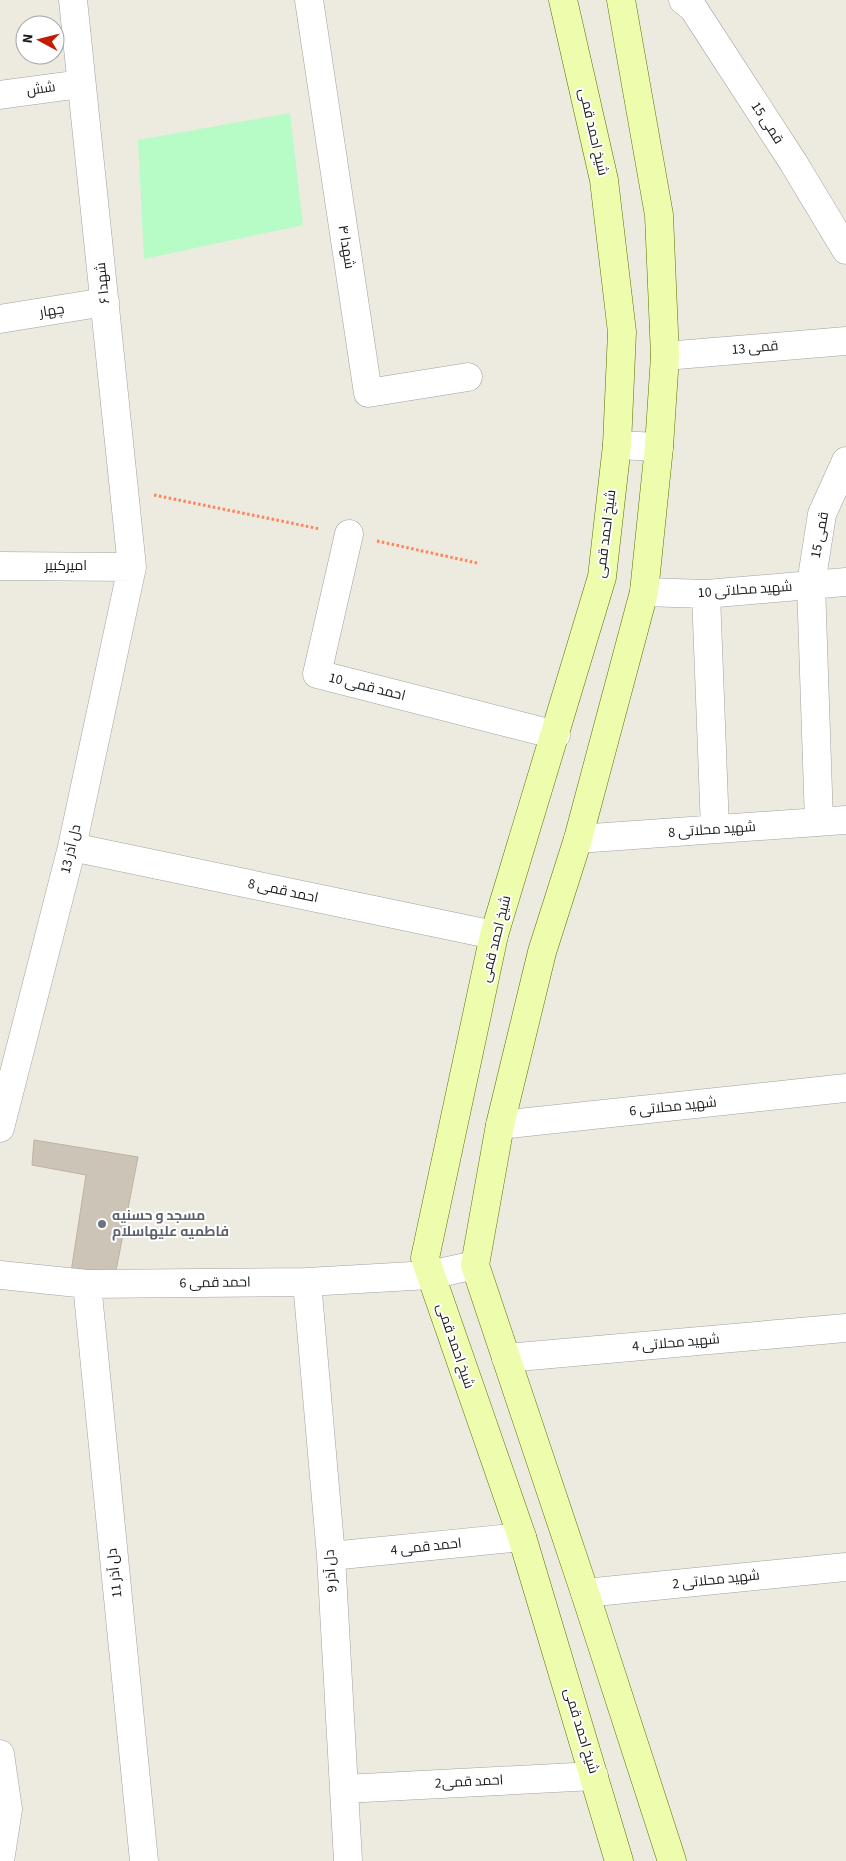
<svg xmlns="http://www.w3.org/2000/svg" width="846" height="1861" font-family="'Source Sans 3',Cairo,sans-serif">
	<rect width="100%" height="100%" fill="#edeadf"/>
	<path fill="#b7fcc6" d="M 290,113 L 303,225 L 144,259 L 138,140 Z"/>
	<path fill="#cdc4b8" stroke="#bfb2a1" d="M 34,1140 L 138,1157 L 115,1276 L 71,1272 L 86,1175 L 32,1165 Z"/>
	<g fill="none" stroke-linecap="round" stroke-linejoin="round">
		<g stroke="#a1a1a1" stroke-width="29">
			<path id="street" d="M 309,0 L 368,393 L 468,377
				M 683,0 L 693,8 L 793,162 L 846,250
				M 0,95 L 81,84
				M 0,319 L 105,302
				M 665,356 L 846,341
				M 617,445 L 659,447
				M 349,534 L 317,674 L 556,735
				M 0,566 L 132,567
				M 644,592 L 706,594 L 846,582
				M 706,594 L 715,829
				M 819,822 L 811,584 L 822,514 L 846,461
				M 578,839 L 846,820
				M 72,847 L 494,935
				M 500,1125 L 846,1088
				M 0,1128 L 72,847 L 132,567 L 73,0
				M 0,1275 L 87,1284 L 307,1282 L 430,1275 L 475,1265
				M 307,1282 L 331,1556 L 348,1861
				M 87,1284 L 144,1861
				M 506,1358 L 846,1328
				M 331,1556 L 522,1537
				M 585,1593 L 846,1567
				M 0,1754 L 8,1809 L 0,1861
				M 344,1789 L 594,1776"/>
		</g>
		<g stroke="#577300" stroke-width="29">
			<path id="secondary" d="M 563,0 L 604,180 L 622,332 L 617,445 L 602,577 L 494,935 L 425,1258 L 522,1537 L 619,1861
				M 621,0 L 659,215 L 665,356 L 659,447 L 644,592 L 578,839 L 542,952 L 500,1125 L 475,1265 L 585,1593 L 672,1861"/>
		</g>
		<path stroke="#ff845e" stroke-width="3" stroke-dasharray="2.5 2.5" stroke-linecap="butt" d="M 154,495 L 320,529
			M 377,541 L 477,563"/>
		<use href="#street" stroke="#fff" stroke-width="28"/>
		<use href="#secondary" stroke="#eefdad" stroke-width="28"/>
	</g>
	<circle fill="#6b7280" stroke="#fff" stroke-width="2" cx="102" cy="1224" r="5"/>
	<g text-anchor="middle" dominant-baseline="central" stroke-width="4" stroke-linejoin="round" paint-order="stroke">
		<g font-size="14" fill="#1a1a1a" stroke="#fff">
			<text transform="translate(41 89) rotate(-8)">شش</text>
			<text transform="translate(767 123) rotate(57)">قمی 15</text>
			<text transform="translate(593 132) rotate(77)">شیخ احمد قمی</text>
			<text transform="translate(346 247) rotate(81)">شهدا ۴</text>
			<text transform="translate(103 283) rotate(-96)">شهدا ۶</text>
			<text transform="translate(52 311) rotate(-9)">چهار</text>
			<text transform="translate(755 348) rotate(-5)">قمی 13</text>
			<text transform="translate(606 534) rotate(-83)">شیخ احمد قمی</text>
			<text transform="translate(820 535) rotate(-79)">قمی 15</text>
			<text x="66" y="566">امیرکبیر</text>
			<text transform="translate(745 590) rotate(-4)">شهید محلاتی 10</text>
			<text transform="translate(367 687) rotate(14)">احمد قمی 10</text>
			<text transform="translate(712 830) rotate(-4)">شهید محلاتی 8</text>
			<text transform="translate(71 849) rotate(-77)">دل آذر 13</text>
			<text transform="translate(283 891) rotate(12)">احمد قمی 8</text>
			<text transform="translate(496 939) rotate(-76)">شیخ احمد قمی</text>
			<text transform="translate(673 1107) rotate(-6)">شهید محلاتی 6</text>
			<text transform="translate(215 1283) rotate(-1)">احمد قمی 6</text>
			<text transform="translate(676 1343) rotate(-5)">شهید محلاتی 4</text>
			<text transform="translate(455 1346) rotate(71)">شیخ احمد قمی</text>
			<text transform="translate(426 1547) rotate(-6)">احمد قمی 4</text>
			<text transform="translate(331 1571) rotate(-94)">دل آذر 9</text>
			<text transform="translate(115 1573) rotate(-96)">دل آذر 11</text>
			<text transform="translate(716 1580) rotate(-6)">شهید محلاتی 2</text>
			<text transform="translate(581 1731) rotate(73)">شیخ احمد قمی</text>
			<text transform="translate(469 1782) rotate(-3)">احمد قمی2</text>
		</g>
		<g font-size="14" font-weight="bold" fill="#5b616d" stroke="#fff" text-anchor="start">
			<text x="112" y="1216">مسجد و حسنیه<tspan x="112" dy="16">فاطمیه علیهاسلام</tspan></text>
		</g>
	</g>
	<g transform="translate(40 40) rotate(277)"><circle r="24" fill="#ffffff" stroke="#a3a3a3"/>
	<path d="M0-4L9 19L0 12L-9 19Z" fill="#c51b00"/>
	<text y="-8" font-size="14" font-weight="bold" text-anchor="middle" fill="#1a1a1a">N</text>
	</g>
</svg>
